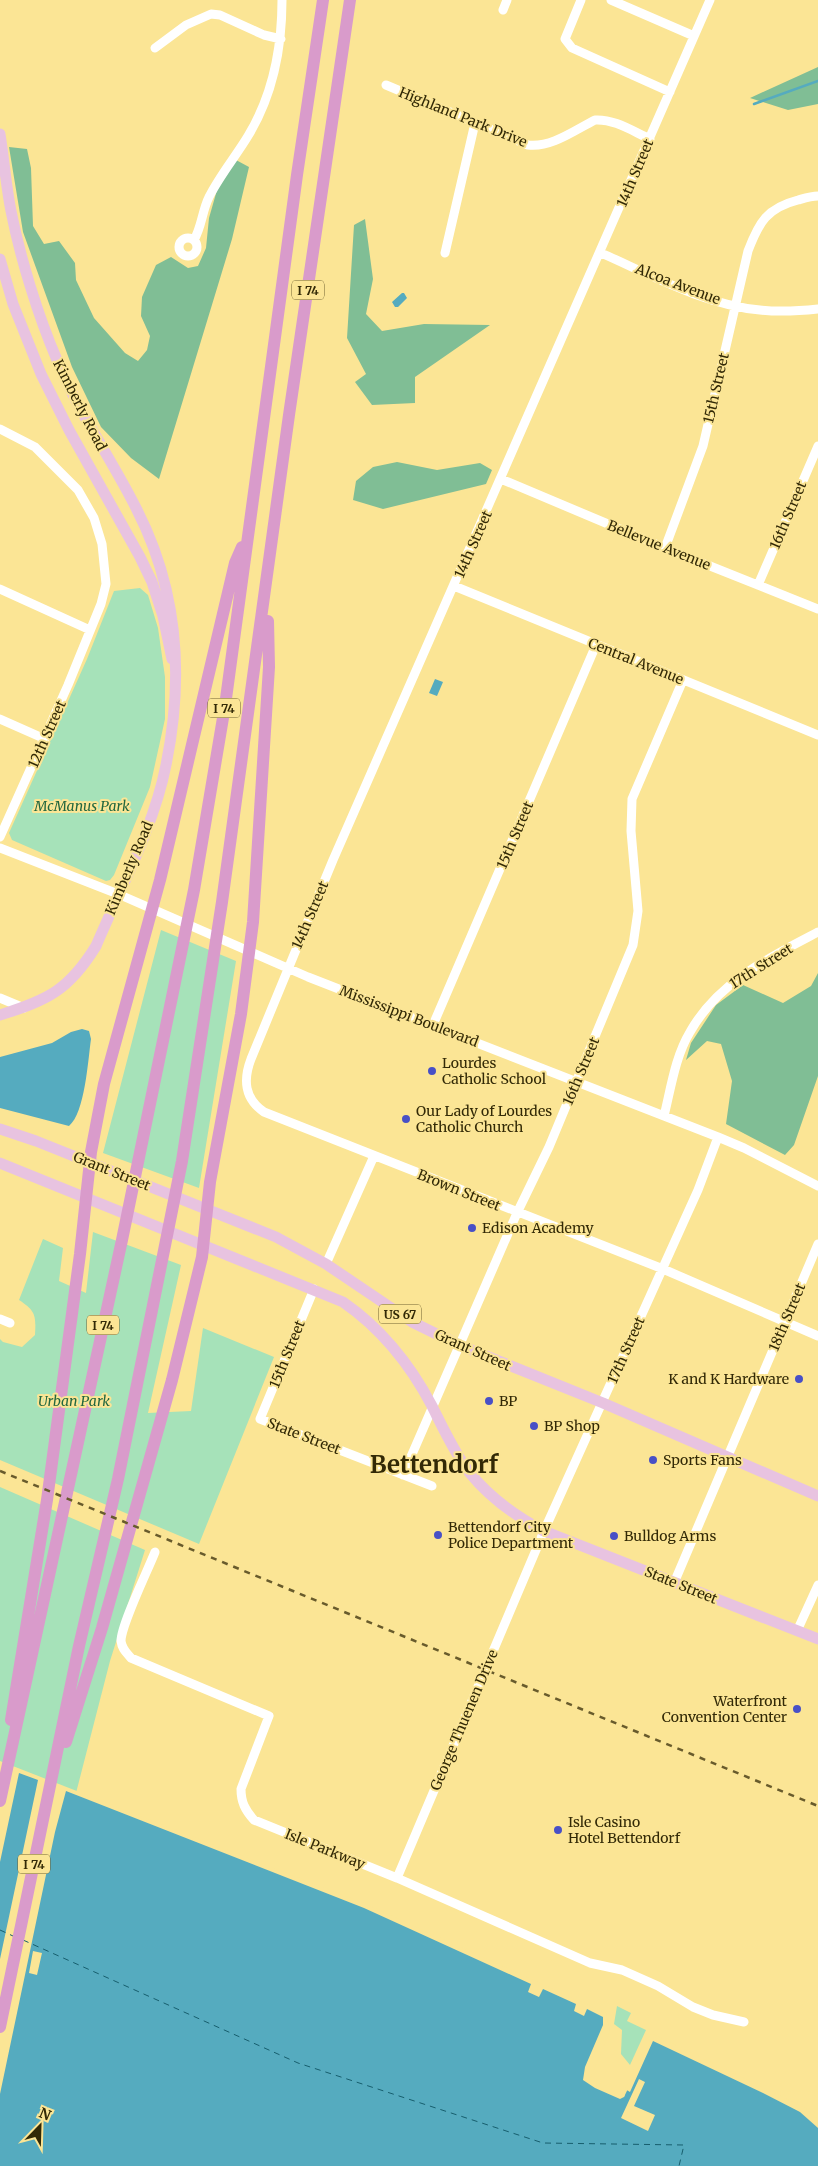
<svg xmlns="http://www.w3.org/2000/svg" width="818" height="2166" font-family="Merriweather,serif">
	<rect width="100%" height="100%" fill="#fbe595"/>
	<path fill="#a6e2b9" d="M 140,588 L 148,595 L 158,628 L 165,677 L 165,719 L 150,787 L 114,875 L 110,880 L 106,881 L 12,840 L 9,833 L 87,659 L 114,591 Z
		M 161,930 L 236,961 L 199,1188 L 103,1153 Z
		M 93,1232 L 181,1265 L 148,1413 L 191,1411 L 203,1328 L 274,1357 L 199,1544 L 0,1460 L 0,1339 L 3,1342 L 22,1347 L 35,1335 C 36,1316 36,1311 19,1300 L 43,1239 L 63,1248 L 59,1281 L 86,1293 Z
		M 0,1487 L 145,1550 L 110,1661 L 76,1793 L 0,1763 Z
		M 617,2006 L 631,2013 L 627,2021 L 646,2030 L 630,2065 L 621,2054 L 622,2030 L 614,2024 Z"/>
	<path fill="#80be95" d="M 818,67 L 818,104 L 788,110 L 750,98 Z
		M 9,147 L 27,149 L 31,168 L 33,226 L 44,244 L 59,241 L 75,263 L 76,280 L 94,318 L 125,353 L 138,361 L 147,350 L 150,336 L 141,316 L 142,297 L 156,265 L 171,257 L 188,268 L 198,266 L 206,248 L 209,218 L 217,190 L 236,160 L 249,167 L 232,239 L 159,479 L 131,458 L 101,427 L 72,367 L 23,232 Z
		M 365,219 L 373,279 L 366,314 L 382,331 L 424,324 L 490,325 L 415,377 L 415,403 L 372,405 L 355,382 L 366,374 L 347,338 L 354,225 Z
		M 397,462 L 437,470 L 480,463 L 492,470 L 486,484 L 383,509 L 353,500 L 356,481 L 373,467 Z
		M 818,973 L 818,1076 L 794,1145 L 785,1155 L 726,1124 L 732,1081 L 721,1044 L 707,1041 L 686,1060 L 691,1043 L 716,1005 L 743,985 L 783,1003 L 811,986 Z"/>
	<path fill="#55abbf" d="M 402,293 L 404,293 L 407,298 L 398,307 L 395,307 L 392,302 Z
		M 435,679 L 443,682 L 437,696 L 429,693 Z
		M 82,1029 L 89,1031 L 91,1039 C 88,1060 85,1113 69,1126 L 0,1108 L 0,1057 L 52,1043 L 71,1032 Z
		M 0,1763 L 365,1906 L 604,2015 L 608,2031 L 587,2080 L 624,2097 L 653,2036 L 804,2111 L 818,2122 L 818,2166 L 0,2166 Z"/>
	<path fill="#fbe595" d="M 0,1761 L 366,1904 L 606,2013 L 610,2031 L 590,2079 L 625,2094 L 624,2097 L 620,2099 L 595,2088 L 583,2080 L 585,2067 L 603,2025 L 603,2017 L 587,2009 L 584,2016 L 574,2011 L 576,2004 L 543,1989 L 539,1997 L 528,1992 L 531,1984 L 364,1908 L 66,1791 L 55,1832 L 0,2094 L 0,1959 L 38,1780 L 19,1773 L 0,1862 Z
		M 33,1951 L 42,1953 L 37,1975 L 29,1973 Z
		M 653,2034 L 805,2108 L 818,2119 L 818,2128 L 800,2112 L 763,2093 L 653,2041 L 630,2092 L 625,2089 L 650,2035 Z
		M 639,2079 L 645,2082 L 634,2106 L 655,2115 L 648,2131 L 621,2118 Z"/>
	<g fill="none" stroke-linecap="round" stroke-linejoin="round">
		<path stroke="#55abbf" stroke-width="2.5" d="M 754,104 L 818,81"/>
		<path stroke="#175e6d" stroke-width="1" stroke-dasharray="6 5" stroke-linecap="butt" d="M 0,1930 L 13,1936
			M 23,1940 L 298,2063 L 543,2143 L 684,2145 L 679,2166"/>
		<path stroke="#fff" stroke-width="9" d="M 581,0 L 565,39 L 572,48 L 670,92
			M 611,0 L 694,36
			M 710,0 L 333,860 L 251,1059 C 243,1080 244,1098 264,1112 L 663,1269 L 818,1336
			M 503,10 L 507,0
			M 155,48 L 186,25 L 211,14 L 220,15 L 264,35 L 281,39
			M 386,85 L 528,145 C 551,148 575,130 595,120 C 615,119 632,131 650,139
			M179 247a9 9 0 1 1 18 0a9 9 0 1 1-18 0Z
			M 194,240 C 202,226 202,211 209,197 C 220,175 236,156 248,136 C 273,95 282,47 282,0
			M 445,253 L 475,123
			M 601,253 C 651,275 705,305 760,310 C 779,312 799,311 818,309
			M 0,429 L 35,447 L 78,490 L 94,518 L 102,544 L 106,584 L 101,604 L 68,685 L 0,837
			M 501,479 L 665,548 L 818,609
			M 665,548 L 703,446 L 748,251 C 759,222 767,208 798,200 C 805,198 811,196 818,196
			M 758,585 L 818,446
			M 454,586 L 818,735
			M 0,589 L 90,630
			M 0,719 L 45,739
			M 0,848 L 118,894 L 308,977 L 718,1137 L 744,1148 L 818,1186
			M 0,998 L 24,1008
			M 433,1025 L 596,645
			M 664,1116 C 671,1088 675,1057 690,1032 C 718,982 770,957 818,932
			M 326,1264 L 374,1156
			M 314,1289 L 260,1419 L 432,1486
			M 0,1319 L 10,1323
			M 403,1475 L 517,1213 L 549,1147 L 633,945 L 638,911 L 631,831 L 632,799 L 683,680
			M 155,1552 C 148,1570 121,1625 121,1641 C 122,1649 126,1652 131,1658 L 269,1716 L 241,1789 C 241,1802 245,1810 254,1820 L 397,1878 L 590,1963 L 622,1970 L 658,1986 L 693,2007 L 713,2015 L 744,2022
			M 674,1583 L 818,1244
			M 797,1631 L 818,1585
			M 397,1878 L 544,1531 L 698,1190 L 718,1137"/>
		<path stroke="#e8c3e0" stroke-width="11" d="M 0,134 C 4,159 6,186 11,211 C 20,257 38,316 57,360 C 78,412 111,458 136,508 C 178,589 184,677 166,765 C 154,827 120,889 96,946 C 69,990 48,1000 0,1015
			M 0,259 L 13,304 L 41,374 L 69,430 L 140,557 L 152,582 L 163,616 L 172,659
			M 0,1129 L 36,1141 L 276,1237 L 326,1264 L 412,1322 L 459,1345 L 603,1403 L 818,1496
			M 0,1163 L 343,1302 C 382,1329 410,1364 432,1406 C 443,1428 454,1452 469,1472 C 490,1498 515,1516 544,1531 L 818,1639"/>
		<path stroke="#d99bcb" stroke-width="12" d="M 11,1720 L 47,1500 L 80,1254 L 91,1152 L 104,1084 L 160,880 L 235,563 L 242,547
			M 66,1742 L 102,1628 L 172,1380 L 202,1257 L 210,1182 L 241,1014 L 253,922 L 269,667 L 268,621
			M 0,1801 L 122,1240 L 194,890 L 225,706 L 297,175 L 323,0
			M 0,2027 L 79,1646 L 118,1479 L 182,1161 L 222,902 L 289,415 L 350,0"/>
		<path stroke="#685b2c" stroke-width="2.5" stroke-dasharray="6 6" stroke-linecap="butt" d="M 0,1471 L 818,1806"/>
	</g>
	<g fill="#4850c6" stroke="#fbe595" stroke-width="2">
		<circle cx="432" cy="1071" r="5"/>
		<circle cx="406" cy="1119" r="5"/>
		<circle cx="472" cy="1228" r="5"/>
		<circle cx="799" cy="1379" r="5"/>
		<circle cx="489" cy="1401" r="5"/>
		<circle cx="534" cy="1426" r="5"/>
		<circle cx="653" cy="1460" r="5"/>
		<circle cx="438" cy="1535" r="5"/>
		<circle cx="614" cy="1536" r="5"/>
		<circle cx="797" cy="1709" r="5"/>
		<circle cx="558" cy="1830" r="5"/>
	</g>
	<g text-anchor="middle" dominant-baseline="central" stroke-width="4" stroke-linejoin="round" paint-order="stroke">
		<g fill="#fbe595" stroke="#6e6131" stroke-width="1">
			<rect x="292" y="280.5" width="32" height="19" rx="4"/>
			<rect x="208" y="698.5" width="32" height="19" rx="4"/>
			<rect x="379" y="1304.5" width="42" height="19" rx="4"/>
			<rect x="87" y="1315.5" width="32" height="19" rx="4"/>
			<rect x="18" y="1854.5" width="32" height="19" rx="4"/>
		</g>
		<g font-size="12" font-weight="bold" fill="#322906">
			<text x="308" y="290">I 74</text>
			<text x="224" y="708">I 74</text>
			<text x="400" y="1314">US 67</text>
			<text x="103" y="1325">I 74</text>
			<text x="34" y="1864">I 74</text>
		</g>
		<g font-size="14" fill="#322906" stroke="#fbe595">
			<text transform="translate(463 117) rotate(22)">Highland Park Drive</text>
			<text transform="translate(635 173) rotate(-67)">14th Street</text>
			<text transform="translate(678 284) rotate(21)">Alcoa Avenue</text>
			<text transform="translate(716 388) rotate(-77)">15th Street</text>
			<text transform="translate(80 405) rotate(63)">Kimberly Road</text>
			<text transform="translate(788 515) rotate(-67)">16th Street</text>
			<text transform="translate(473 544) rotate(-66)">14th Street</text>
			<text transform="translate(659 545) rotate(22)">Bellevue Avenue</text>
			<text transform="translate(636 661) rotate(22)">Central Avenue</text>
			<text transform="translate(47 734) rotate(-66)">12th Street</text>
			<text transform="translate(515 835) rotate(-67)">15th Street</text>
			<text transform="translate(129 868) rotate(-67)">Kimberly Road</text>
			<text transform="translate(310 915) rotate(-67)">14th Street</text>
			<text transform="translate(761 966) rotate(-32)">17th Street</text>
			<text transform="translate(409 1016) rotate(21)">Mississippi Boulevard</text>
			<text transform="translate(581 1071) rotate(-67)">16th Street</text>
			<text transform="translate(112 1171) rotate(22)">Grant Street</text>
			<text transform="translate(459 1190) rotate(22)">Brown Street</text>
			<text transform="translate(787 1317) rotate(-67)">18th Street</text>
			<text transform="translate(473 1350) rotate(24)">Grant Street</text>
			<text transform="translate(626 1350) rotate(-66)">17th Street</text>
			<text transform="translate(287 1354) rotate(-68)">15th Street</text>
			<text transform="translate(304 1436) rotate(21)">State Street</text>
			<text transform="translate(681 1585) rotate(22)">State Street</text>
			<text transform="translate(464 1720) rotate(-67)">George Thuenen Drive</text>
			<text transform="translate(325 1849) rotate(22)">Isle Parkway</text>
		</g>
		<g font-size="14" font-style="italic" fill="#22673f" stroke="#fbe595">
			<text x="82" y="806">McManus Park</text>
			<text x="74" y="1401">Urban Park</text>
		</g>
		<g font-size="14" fill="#322906" stroke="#fbe595" text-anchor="start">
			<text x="442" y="1063">Lourdes<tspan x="442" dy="16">Catholic School</tspan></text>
			<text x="416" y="1111">Our Lady of Lourdes<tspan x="416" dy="16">Catholic Church</tspan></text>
			<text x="482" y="1228">Edison Academy</text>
			<text x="789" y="1379" text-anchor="end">K and K Hardware</text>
			<text x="499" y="1401">BP</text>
			<text x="544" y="1426">BP Shop</text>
			<text x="663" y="1460">Sports Fans</text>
			<text x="448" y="1527">Bettendorf City<tspan x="448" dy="16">Police Department</tspan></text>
			<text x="624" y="1536">Bulldog Arms</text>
			<text x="787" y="1701" text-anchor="end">Waterfront<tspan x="787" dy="16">Convention Center</tspan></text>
			<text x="568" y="1822">Isle Casino<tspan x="568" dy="16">Hotel Bettendorf</tspan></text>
		</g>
		<g font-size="24" font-weight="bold" fill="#322906" stroke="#fbe595">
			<text x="434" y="1464">Bettendorf</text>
		</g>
	</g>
	<g transform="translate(40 2126) rotate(23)" stroke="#fbe595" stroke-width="4" paint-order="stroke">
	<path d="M0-4L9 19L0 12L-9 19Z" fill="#322906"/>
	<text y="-8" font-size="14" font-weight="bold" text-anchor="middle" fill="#322906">N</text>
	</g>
</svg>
